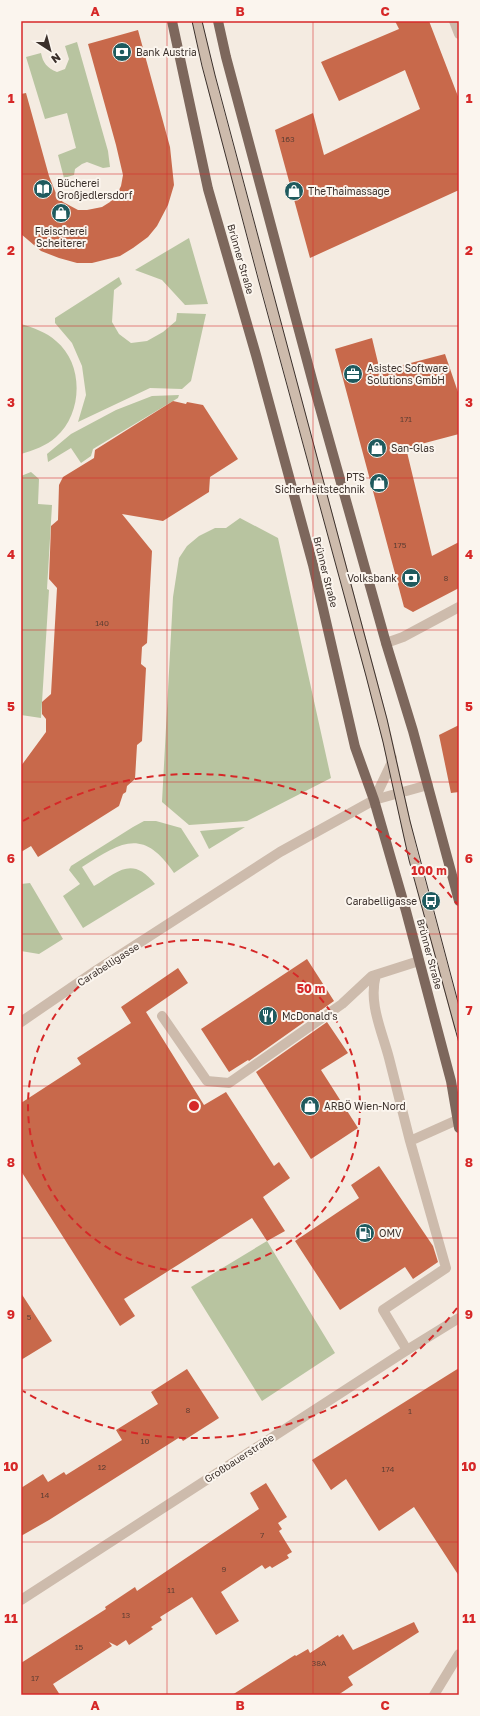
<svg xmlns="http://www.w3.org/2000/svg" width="480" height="1716" font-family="'Golos Text',sans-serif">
	<rect width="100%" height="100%" fill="#f4ebe1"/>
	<path fill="#b8c4a0" d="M 77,42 L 108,151 L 110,167 L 103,168 L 87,162 L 82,164 L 75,169 L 74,175 L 64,178 L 58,155 L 76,148 L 67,113 L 45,119 L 26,57 L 41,53 C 43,63 47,68 57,72 L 65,69 L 69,59 L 65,46 Z
		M 189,238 L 208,304 L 185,305 L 162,280 L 135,270 Z
		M 119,277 L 122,284 L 114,290 L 112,322 L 119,334 L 131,343 L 147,341 L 163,332 L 176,321 L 177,313 L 206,314 L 191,381 L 182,389 L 150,388 L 78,422 L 86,395 L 82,366 L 72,343 L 55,323 L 55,318 Z
		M 21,324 C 34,328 46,332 56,341 C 84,364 83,413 56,437 C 46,446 34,450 21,454 Z
		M 179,395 L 178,398 L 93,449 L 91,456 L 81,463 L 71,448 L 48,462 L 47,454 L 71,434 L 116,410 L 152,396 Z
		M 31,472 L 39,479 L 38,504 L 52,505 L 47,589 L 49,590 L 41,718 L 21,715 L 21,476 Z
		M 240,518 L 278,538 L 331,778 L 247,821 L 189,825 L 162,802 L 173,597 L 179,558 L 187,546 L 199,536 L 215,528 L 226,528 Z
		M 144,821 L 156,821 L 181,828 L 199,856 L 174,873 C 143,827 121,842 82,867 L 94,886 C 118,872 132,855 155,884 L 83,928 L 63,896 L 80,884 L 69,870 L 71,866 L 133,827 Z
		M 245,827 L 209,849 L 200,831 Z
		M 30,883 L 63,939 L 39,954 L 21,951 L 21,884 Z
		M 267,1241 L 335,1353 L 262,1401 L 191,1287 Z"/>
	<path fill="#c8694b" d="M 395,21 L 429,21 L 459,99 L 459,190 L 310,258 L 275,130 L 313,113 L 324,155 L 420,109 L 405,70 L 339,101 L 321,62 L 399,29 Z
		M 138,30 L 170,147 L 174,185 L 168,205 L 157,226 L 148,237 L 133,248 L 120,256 L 92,263 L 77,263 L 59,258 L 41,251 L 21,234 L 21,94 L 26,93 L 49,176 L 57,196 L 63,202 L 78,210 L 87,210 L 102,207 L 110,202 L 117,194 L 121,186 L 123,175 L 116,145 L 88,44 Z
		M 372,338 L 380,371 L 445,354 L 459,395 L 459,434 L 406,448 L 432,556 L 459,542 L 459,588 L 413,612 L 404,607 L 335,349 Z
		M 173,401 L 186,404 L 187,402 L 203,405 L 238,459 L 210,477 L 209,492 L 163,521 L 122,514 L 152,551 L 147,643 L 142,647 L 141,664 L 146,668 L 142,741 L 137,745 L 135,779 L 127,786 L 126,792 L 123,794 L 119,806 L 38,857 L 31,846 L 21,852 L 21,766 L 46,732 L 46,719 L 42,714 L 42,702 L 51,694 L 57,588 L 49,579 L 51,526 L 58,520 L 59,485 L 63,477 L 94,458 L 95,450 Z
		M 459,725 L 459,792 L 451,793 L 439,735 Z
		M 307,959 L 334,1001 L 249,1061 L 248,1060 L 229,1072 L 201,1029 Z
		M 178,968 L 188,983 L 146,1012 L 204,1105 L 226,1092 L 274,1166 L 279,1162 L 290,1178 L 263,1197 L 285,1231 L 267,1241 L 252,1218 L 124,1299 L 135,1316 L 120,1326 L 21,1171 L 21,1103 L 81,1064 L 77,1058 L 131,1023 L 121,1007 Z
		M 327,1022 L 348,1053 L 321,1070 L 358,1128 L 311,1159 L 256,1072 Z
		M 379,1166 L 433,1246 L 438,1262 L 413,1279 L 405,1267 L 340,1310 L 295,1241 L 359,1198 L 351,1185 Z
		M 21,1293 L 52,1341 L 21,1360 Z
		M 459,1368 L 459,1576 L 414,1507 L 379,1531 L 346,1479 L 331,1490 L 312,1460 Z
		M 187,1369 L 219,1418 L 183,1441 L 180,1437 L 49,1520 L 21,1536 L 21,1488 L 43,1474 L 48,1482 L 64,1472 L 66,1475 L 122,1440 L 116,1430 L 158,1404 L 151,1392 Z
		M 266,1483 L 287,1517 L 278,1523 L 282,1529 L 279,1531 L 292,1552 L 287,1555 L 289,1558 L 272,1568 L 270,1566 L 265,1569 L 262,1565 L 221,1592 L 239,1621 L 216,1635 L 192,1597 L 160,1617 L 162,1620 L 151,1627 L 153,1629 L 129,1645 L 126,1640 L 117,1646 L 109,1642 L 112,1646 L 53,1684 L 60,1695 L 21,1695 L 21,1663 L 106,1609 L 105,1607 L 135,1587 L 137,1591 L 259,1509 L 250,1493 Z
		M 414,1622 L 419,1632 L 348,1677 L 353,1685 L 338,1695 L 232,1695 L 295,1655 L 296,1656 L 308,1649 L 310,1653 L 338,1635 L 339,1637 L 343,1634 L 353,1650 Z"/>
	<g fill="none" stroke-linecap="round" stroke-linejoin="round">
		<path stroke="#cdbbac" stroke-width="10" d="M 197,21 L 214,93 L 371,676 L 387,738 L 412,851 L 459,1027
			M 374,800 L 391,764 L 392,758
			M 376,975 C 368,1003 382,1031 389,1058 C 396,1085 403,1113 410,1141
			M 162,1016 L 207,1081 L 229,1083 L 342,1004 L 372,976 L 419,961
			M 407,1350 L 383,1310 L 446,1268 L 410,1141 L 457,1120"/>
		<path stroke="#cdbbac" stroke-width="10" d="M 454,21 L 459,34
			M 386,643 L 403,637 L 459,607
			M 21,1022 L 97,970 L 280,852 L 374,800 L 428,785
			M 21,1600 L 407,1350 L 459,1318"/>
		<path stroke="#cdbbac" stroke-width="10" d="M 434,1695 L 459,1654"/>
		<path stroke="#7d675c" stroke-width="10" d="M 172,21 L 208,189 L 256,355 L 313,565 L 355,747 L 374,800 L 406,911 L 451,1081 L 459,1128
			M 218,21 L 226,57 L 313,383 L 386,643 L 413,731 L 459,901"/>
		<path stroke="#3b302b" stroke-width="1" d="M 192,21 L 202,66 L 259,282 L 366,676 L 383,742 L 409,860 L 459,1043
			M 202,21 L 215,75 L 387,719 L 410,821 L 459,1006"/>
	</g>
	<path fill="none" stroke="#d62828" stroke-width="1" stroke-opacity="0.55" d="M 167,21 L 167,1695M 313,21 L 313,1695M 21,174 L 459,174M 21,326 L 459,326M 21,478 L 459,478M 21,630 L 459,630M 21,782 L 459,782M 21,934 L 459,934M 21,1086 L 459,1086M 21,1238 L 459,1238M 21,1390 L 459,1390M 21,1542 L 459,1542"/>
	<g fill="none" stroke="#d62828" stroke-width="2" stroke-dasharray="7 5">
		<circle cx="194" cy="1106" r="166"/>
		<path d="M457 1308A332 332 0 0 1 23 1391M23 821A332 332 0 0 1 457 904"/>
	</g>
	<defs>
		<g id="bank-disc" transform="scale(1)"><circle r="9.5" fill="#1f5a5e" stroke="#fbf5ee"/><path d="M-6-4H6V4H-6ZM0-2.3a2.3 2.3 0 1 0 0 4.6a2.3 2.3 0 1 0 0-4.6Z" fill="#fff"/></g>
		<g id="library-disc" transform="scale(1)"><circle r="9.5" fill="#1f5a5e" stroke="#fbf5ee"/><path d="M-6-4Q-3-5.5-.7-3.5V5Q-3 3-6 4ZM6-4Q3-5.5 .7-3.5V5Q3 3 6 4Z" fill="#fff"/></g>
		<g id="shop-disc" transform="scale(1)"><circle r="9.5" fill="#1f5a5e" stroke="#fbf5ee"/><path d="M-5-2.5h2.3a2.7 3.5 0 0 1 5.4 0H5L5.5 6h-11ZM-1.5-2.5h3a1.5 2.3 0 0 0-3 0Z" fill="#fff"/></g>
		<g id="office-disc" transform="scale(1)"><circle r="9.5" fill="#1f5a5e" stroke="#fbf5ee"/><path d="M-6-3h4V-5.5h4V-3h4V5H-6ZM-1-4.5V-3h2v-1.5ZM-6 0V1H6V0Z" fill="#fff"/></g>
		<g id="bus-disc" transform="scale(1)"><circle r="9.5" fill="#1f5a5e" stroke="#fbf5ee"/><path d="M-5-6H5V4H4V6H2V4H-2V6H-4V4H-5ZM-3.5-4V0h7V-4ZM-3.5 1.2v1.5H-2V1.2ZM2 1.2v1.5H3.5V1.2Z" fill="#fff"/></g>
		<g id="restaurant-disc" transform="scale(1)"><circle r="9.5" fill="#1f5a5e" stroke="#fbf5ee"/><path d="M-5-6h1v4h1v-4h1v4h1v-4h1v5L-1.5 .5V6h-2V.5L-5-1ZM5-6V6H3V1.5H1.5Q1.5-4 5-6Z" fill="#fff"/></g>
		<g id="fuel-disc" transform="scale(1)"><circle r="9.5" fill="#1f5a5e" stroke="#fbf5ee"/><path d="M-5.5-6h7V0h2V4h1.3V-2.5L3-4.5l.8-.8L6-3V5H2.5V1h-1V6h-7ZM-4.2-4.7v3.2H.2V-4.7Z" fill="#fff"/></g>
	</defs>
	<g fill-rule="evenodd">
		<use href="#bank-disc" x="122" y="52"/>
		<use href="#library-disc" x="43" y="189"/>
		<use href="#shop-disc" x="294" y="191"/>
		<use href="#shop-disc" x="61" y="213"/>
		<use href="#office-disc" x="353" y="374"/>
		<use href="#shop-disc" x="377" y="448"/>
		<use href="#shop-disc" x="379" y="483"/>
		<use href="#bank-disc" x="411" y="578"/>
		<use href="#bus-disc" x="431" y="901"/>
		<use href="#restaurant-disc" x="268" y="1016"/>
		<use href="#shop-disc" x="310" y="1106"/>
		<use href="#fuel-disc" x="365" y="1233"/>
	</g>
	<g text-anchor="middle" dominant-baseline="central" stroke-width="4" stroke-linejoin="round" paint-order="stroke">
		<g font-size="8" fill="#5e3e33">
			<text x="288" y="139">163</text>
			<text x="406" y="419">171</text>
			<text x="400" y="545">175</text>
			<text x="446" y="578">8</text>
			<text x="102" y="623">140</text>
			<text x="29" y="1317">5</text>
			<text x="188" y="1410">8</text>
			<text x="410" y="1411">1</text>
			<text x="145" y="1441">10</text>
			<text x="102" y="1467">12</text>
			<text x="388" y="1469">174</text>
			<text x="45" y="1495">14</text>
			<text x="262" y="1535">7</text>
			<text x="224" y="1569">9</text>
			<text x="171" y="1590">11</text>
			<text x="126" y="1615">13</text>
			<text x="79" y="1647">15</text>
			<text x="319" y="1663">38A</text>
			<text x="35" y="1678">17</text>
		</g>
		<g font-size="10" fill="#3b302b" stroke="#fbf5ee" text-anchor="start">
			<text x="136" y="52">Bank Austria</text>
			<text x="57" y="183">Bücherei<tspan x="57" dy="12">Großjedlersdorf</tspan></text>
			<text x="308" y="191">TheThaimassage</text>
			<text x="61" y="231" text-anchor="middle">Fleischerei<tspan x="61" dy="12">Scheiterer</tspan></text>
			<text x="367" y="368">Asistec Software<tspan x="367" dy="12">Solutions GmbH</tspan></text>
			<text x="391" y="448">San-Glas</text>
			<text x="365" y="477" text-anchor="end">PTS<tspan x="365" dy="12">Sicherheitstechnik</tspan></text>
			<text x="397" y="578" text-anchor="end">Volksbank</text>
			<text x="417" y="901" text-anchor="end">Carabelligasse</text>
			<text x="282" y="1016">McDonald's</text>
			<text x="324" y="1106">ARBÖ Wien-Nord</text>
			<text x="379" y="1233">OMV</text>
		</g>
		<g font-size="10" fill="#3b302b" stroke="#fbf5ee">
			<text transform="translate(241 259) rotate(74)">Brünner Straße</text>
			<text transform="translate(326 572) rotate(76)">Brünner Straße</text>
			<text transform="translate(430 954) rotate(75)">Brünner Straße</text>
			<text transform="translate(108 964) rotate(-33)">Carabelligasse</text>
			<text transform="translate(239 1458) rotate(-33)">Großbauerstraße</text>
		</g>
	</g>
	<circle cx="194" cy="1106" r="6" fill="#d62828" stroke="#fbf5ee" stroke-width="2"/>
	<g font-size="12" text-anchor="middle" font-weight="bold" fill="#d62828" stroke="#fbf5ee" stroke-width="4" stroke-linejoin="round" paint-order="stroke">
		<text x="429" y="875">100 m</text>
		<text x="311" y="993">50 m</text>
	</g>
	<rect width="480" height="1716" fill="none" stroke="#fbf5ee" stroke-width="44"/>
	<g transform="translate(50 50) rotate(144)" stroke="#fbf5ee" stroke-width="3" paint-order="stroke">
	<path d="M0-3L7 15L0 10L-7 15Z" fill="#3b302b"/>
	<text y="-6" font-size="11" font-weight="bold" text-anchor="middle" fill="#3b302b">N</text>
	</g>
	<rect x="22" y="22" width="436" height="1672" fill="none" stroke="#d62828" stroke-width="1.5"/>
	<g font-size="13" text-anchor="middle" font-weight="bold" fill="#d62828">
		<text x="95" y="16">A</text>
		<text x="240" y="16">B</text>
		<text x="385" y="16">C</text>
		<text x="11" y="103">1</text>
		<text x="469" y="103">1</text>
		<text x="11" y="255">2</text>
		<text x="469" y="255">2</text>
		<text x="11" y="407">3</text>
		<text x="469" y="407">3</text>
		<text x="11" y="559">4</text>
		<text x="469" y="559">4</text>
		<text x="11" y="711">5</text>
		<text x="469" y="711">5</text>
		<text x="11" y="863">6</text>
		<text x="469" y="863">6</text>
		<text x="11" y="1015">7</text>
		<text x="469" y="1015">7</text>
		<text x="11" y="1167">8</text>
		<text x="469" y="1167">8</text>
		<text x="11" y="1319">9</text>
		<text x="469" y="1319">9</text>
		<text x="11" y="1471">10</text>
		<text x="469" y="1471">10</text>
		<text x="11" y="1623">11</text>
		<text x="469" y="1623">11</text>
		<text x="95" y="1710">A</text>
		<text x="240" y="1710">B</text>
		<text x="385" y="1710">C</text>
	</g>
</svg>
